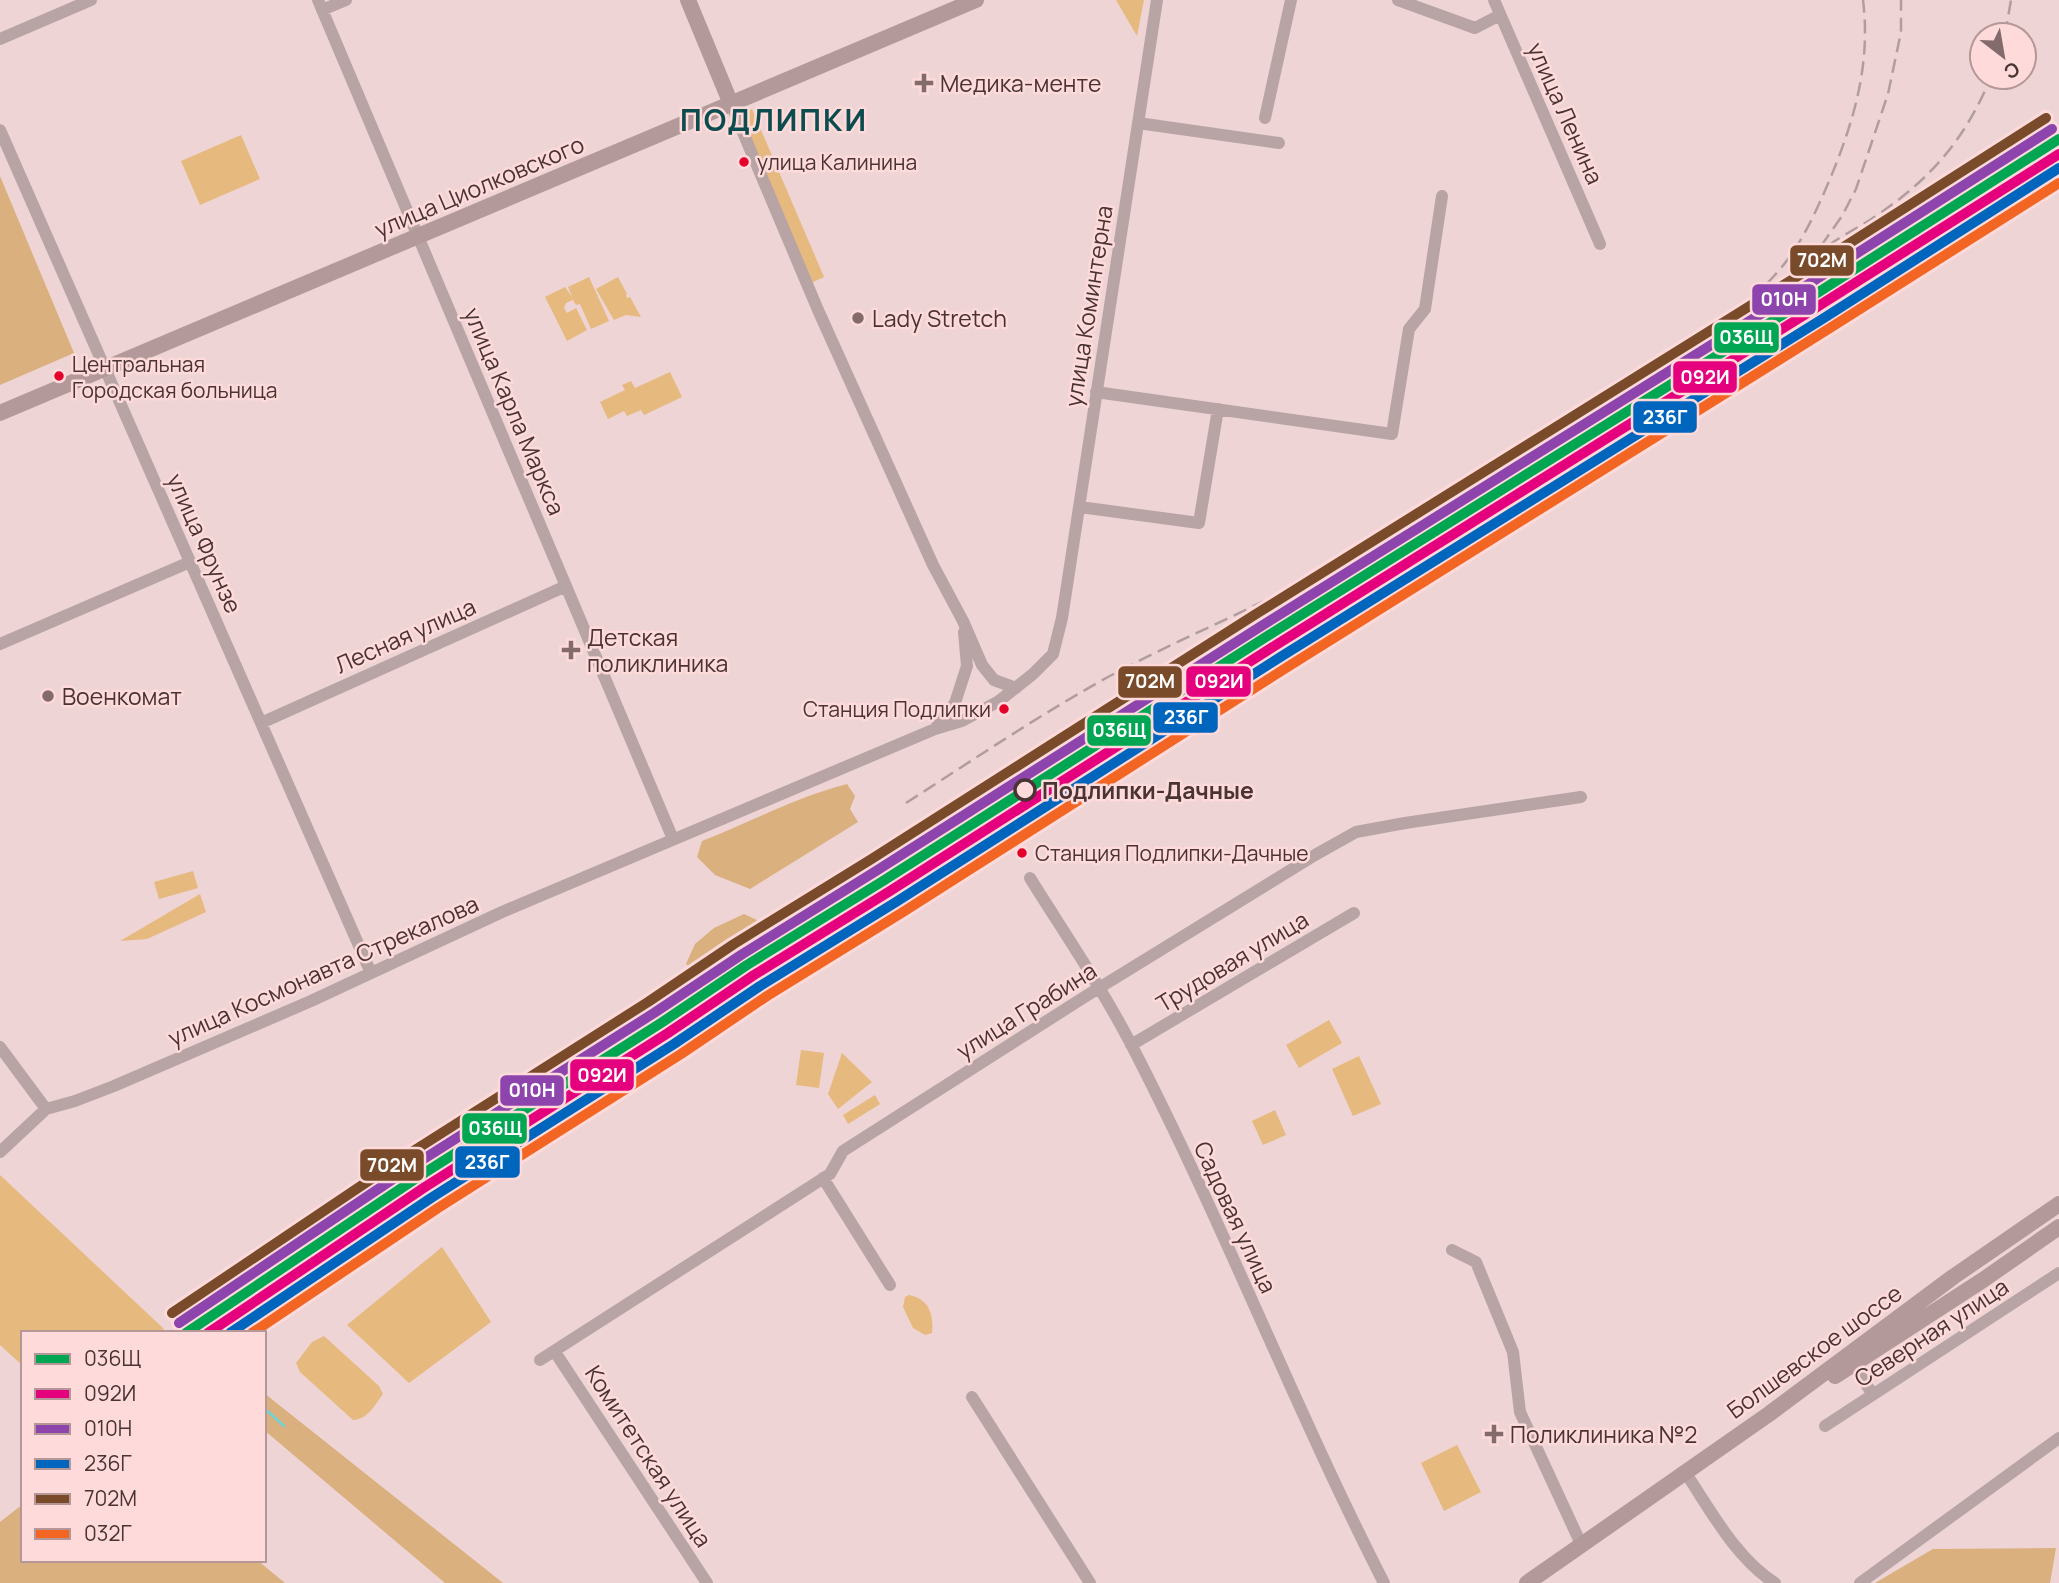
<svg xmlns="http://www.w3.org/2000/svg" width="2059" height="1583" font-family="Manrope,sans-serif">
	<rect width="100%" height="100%" fill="#eed4d4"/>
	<path fill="#e6b97e" d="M 1116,0 L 1144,0 L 1137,36 Z
		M 752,109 L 824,277 L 811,283 L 739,115 Z
		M 241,135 L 260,179 L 200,205 L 181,161 Z
		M 589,277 L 609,321 L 591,329 L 580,304 L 576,305 L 573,300 L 566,303 L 564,308 L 567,313 L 576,308 L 587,330 L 567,341 L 545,297 L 565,287 L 572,297 L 568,287 Z
		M 618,277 L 627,294 L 626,295 L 627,298 L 630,297 L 641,317 L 626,315 L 614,320 L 596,289 Z
		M 670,372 L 682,397 L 644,415 L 641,410 L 627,416 L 624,411 L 608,419 L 600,402 L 625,390 L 622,385 L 631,381 L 635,388 Z
		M 193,871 L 198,888 L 159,899 L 154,882 Z
		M 200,894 L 206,912 L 147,939 L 120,941 Z
		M 1329,1020 L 1342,1043 L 1299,1068 L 1286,1045 Z
		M 801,1050 L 824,1053 L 819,1088 L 796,1085 Z
		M 842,1053 L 872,1082 L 838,1109 L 828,1094 Z
		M 1359,1056 L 1381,1104 L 1353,1116 L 1332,1069 Z
		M 875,1095 L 880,1104 L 848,1124 L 843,1115 Z
		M 1275,1110 L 1286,1135 L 1263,1145 L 1252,1121 Z
		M 0,1175 L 164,1329 L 158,1333 L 23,1333 L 23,1366 L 0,1345 Z
		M 442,1247 L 491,1322 L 409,1383 L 347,1325 Z
		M 909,1295 C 929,1299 934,1314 932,1333 L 925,1335 L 913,1328 L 903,1307 L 905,1297 Z
		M 324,1336 L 379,1386 L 383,1394 C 374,1406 368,1419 353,1420 L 300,1372 L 296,1363 L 312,1342 Z
		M 1457,1445 L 1481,1492 L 1444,1511 L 1421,1463 Z"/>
	<path fill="#dab07e" d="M 0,176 L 74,353 L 0,385 Z
		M 847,784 L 855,796 L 850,809 L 858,822 L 750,889 L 715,875 L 697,857 L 702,841 C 751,822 796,797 847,784 Z
		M 744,914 L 761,922 L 754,945 L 732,963 L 701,978 L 686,964 L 695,944 L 714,928 Z
		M 264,1393 L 503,1583 L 445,1583 L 264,1430 Z
		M 23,1504 L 23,1560 L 257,1560 L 285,1583 L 0,1583 L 0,1522 Z
		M 2056,1548 L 2050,1583 L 1875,1583 L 1933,1549 Z"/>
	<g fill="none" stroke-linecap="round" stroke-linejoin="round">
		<path stroke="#6dd3d6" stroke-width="2.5" d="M 264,1408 L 284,1426"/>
		<path stroke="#b8a4a4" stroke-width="12" d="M 318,0 L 673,839
			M 1398,0 L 1475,28 L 1500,15
			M 1494,0 L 1600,244
			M 322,10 L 346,0
			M 0,39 L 91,0
			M 731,104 L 818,310 L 933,565 L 963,621 L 982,665 L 994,680 L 1016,688
			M 1265,118 L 1291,0
			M 1138,123 L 1279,143
			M 0,130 L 371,973
			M 1096,392 L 1392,434 L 1409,329 L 1425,309 L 1442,196
			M 1080,507 L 1199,523 L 1218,409
			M 0,644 L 190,562
			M 261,723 L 566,586
			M 935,729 L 955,703 L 967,666 L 964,632
			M 1030,878 C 1065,934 1102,988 1132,1046 C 1223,1222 1294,1407 1384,1583
			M 1131,1045 L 1354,913
			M 0,1047 L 46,1109
			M 0,1152 L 46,1109 L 75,1101 L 114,1086 L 311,1001 L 502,912 L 935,729 L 962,721 L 999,701 L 1033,674 L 1053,654 L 1062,618 L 1157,0
			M 823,1178 L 890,1285
			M 1452,1250 L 1476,1262 L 1513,1352 L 1520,1412 L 1581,1544
			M 555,1352 L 707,1583
			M 540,1360 L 830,1174 L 843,1151 L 1086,996 L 1315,855 L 1356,832 L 1405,823 L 1581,797
			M 1854,1365 L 1873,1395
			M 972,1397 L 1090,1583
			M 1825,1426 L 2059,1273
			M 1685,1472 C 1710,1509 1736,1559 1775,1583
			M 1860,1583 L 2059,1438"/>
		<path stroke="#b3999a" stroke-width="16" d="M 688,0 L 731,104
			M 0,413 L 976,0
			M 1835,1376 L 1983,1280 L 2059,1227
			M 1527,1583 L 1769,1414 L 1953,1277 L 2059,1204"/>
		<path stroke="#b29d9e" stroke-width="2.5" stroke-dasharray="14 7" stroke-linecap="butt" d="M 2005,35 L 2011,0
			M 1821,246 L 1842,216 L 1856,189 L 1888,94 L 1901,32 L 1901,0
			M 1749,315 C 1774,295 1796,271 1821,251 C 1838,237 1859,228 1876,216 C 1932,178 1965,139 1991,77
			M 1729,339 C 1841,273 1948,200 2059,132
			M 906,803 C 973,760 1039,715 1108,677 C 1176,640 1248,612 1315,574 C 1396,528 1474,479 1553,430 C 1586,410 1620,389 1654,368 C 1697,341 1740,314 1774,276 C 1800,248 1815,214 1830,179 C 1854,121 1871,64 1863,0
			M 586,1078 L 717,994"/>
		<g stroke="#fedadb" stroke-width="16">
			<path id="rail-1" d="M 186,1333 L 418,1177 L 661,1023 L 747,965 L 883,881 L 1269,635 L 1811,297 L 2059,139"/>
		</g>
		<g stroke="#fedadb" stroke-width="16">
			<path id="rail-2" d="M 208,1333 L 425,1187 L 668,1033 L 754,975 L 890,891 L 1276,645 L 1817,307 L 2059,154"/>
		</g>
		<g stroke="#fedadb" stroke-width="16">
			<path id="rail-3" d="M 179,1323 L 411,1167 L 654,1013 L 741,955 L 876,871 L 1263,625 L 1804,287 L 2052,129"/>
		</g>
		<g stroke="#fedadb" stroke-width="16">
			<path id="rail-4" d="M 230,1333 L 431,1198 L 674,1044 L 760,986 L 896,902 L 1282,656 L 1824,318 L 2059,168"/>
		</g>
		<g stroke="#fedadb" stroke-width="16">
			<path id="rail-5" d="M 172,1313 L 404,1157 L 648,1002 L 734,944 L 870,860 L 1256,614 L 1798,276 L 2046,118"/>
		</g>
		<g stroke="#fedadb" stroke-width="16">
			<path id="rail-6" d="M 252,1333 L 438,1208 L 681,1054 L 767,996 L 903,912 L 1289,666 L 1830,328 L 2059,183"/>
		</g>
		<use href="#rail-1" stroke="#00a651" stroke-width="10"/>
		<use href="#rail-2" stroke="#e5007d" stroke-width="10"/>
		<use href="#rail-3" stroke="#8e44ad" stroke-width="10"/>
		<use href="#rail-4" stroke="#0065bd" stroke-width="10"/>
		<use href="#rail-5" stroke="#7a4b2a" stroke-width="10"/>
		<use href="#rail-6" stroke="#f26522" stroke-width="10"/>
	</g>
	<g fill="#836b6b" stroke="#fedadb" stroke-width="2.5">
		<path d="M920.5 72.5h7v7h7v7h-7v7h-7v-7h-7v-7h7z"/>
		<circle cx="858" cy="318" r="7"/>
		<path d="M567.5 639.5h7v7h7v7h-7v7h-7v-7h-7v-7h7z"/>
		<circle cx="48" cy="696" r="7"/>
		<path d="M1490.5 1423.5h7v7h7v7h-7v7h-7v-7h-7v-7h7z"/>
	</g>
	<g fill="#e4002b" stroke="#fedadb" stroke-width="2.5">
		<circle cx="744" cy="162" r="6"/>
		<circle cx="59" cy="376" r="6"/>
		<circle cx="1004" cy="709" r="6"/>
		<circle cx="1022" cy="853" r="6"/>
	</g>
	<circle fill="#fedadb" stroke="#493333" stroke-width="3.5" cx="1025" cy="790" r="10"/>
	<g text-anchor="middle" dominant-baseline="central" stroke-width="5" stroke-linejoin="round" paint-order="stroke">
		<g font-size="21" fill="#493333" stroke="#fedadb" text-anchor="start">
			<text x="757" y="162">улица Калинина</text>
			<text x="72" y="364">Центральная<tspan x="72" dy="26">Городская больница</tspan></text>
			<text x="991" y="709" text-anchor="end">Станция Подлипки</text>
			<text x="1035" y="853">Станция Подлипки-Дачные</text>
		</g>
		<g font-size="23" fill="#493333" stroke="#fedadb" text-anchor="start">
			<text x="940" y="83">Медика-менте</text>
			<text x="872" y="318">Lady Stretch</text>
			<text x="587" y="637">Детская<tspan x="587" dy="26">поликлиника</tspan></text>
			<text x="62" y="696">Военкомат</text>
			<text x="1510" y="1434">Поликлиника №2</text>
		</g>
		<g font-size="23" fill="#493333" stroke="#fedadb">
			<text transform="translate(1566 113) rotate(66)">улица Ленина</text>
			<text transform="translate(479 186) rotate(-23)">улица Циолковского</text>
			<text transform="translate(1088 306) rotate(-81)">улица Коминтерна</text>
			<text transform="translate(515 411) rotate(67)">улица Карла Маркса</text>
			<text transform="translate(205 543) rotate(66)">улица Фрунзе</text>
			<text transform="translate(405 635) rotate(-24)">Лесная улица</text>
			<text transform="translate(1232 961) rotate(-31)">Трудовая улица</text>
			<text transform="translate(323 970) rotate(-24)">улица Космонавта Стрекалова</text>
			<text transform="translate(1026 1010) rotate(-32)">улица Грабина</text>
			<text transform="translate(1236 1217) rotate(65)">Садовая улица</text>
			<text transform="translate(1931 1332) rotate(-33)">Северная улица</text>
			<text transform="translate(1814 1351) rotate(-36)">Болшевское шоссе</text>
			<text transform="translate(649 1456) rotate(57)">Комитетская улица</text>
		</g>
		<g font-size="23" font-weight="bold" fill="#493333" stroke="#fedadb" text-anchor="start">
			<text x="1042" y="790">Подлипки-Дачные</text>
		</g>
		<g font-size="30" font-weight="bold" letter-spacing="2" fill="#0c4c4e" stroke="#fedadb">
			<text x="774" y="119">ПОДЛИПКИ</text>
		</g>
	</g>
	<g stroke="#fedadb" stroke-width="2.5">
		<rect x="1789" y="244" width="66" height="33" rx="7" fill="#7a4b2a"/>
		<rect x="1751" y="283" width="66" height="33" rx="7" fill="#8e44ad"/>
		<rect x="1713" y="321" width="67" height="33" rx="7" fill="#00a651"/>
		<rect x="1672" y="360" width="66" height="34" rx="7" fill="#e5007d"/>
		<rect x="1632" y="400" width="66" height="34" rx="7" fill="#0065bd"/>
		<rect x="1185" y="665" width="67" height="33" rx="7" fill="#e5007d"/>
		<rect x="1117" y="665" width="66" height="34" rx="7" fill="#7a4b2a"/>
		<rect x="1152" y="701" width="67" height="33" rx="7" fill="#0065bd"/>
		<rect x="1086" y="714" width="66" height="33" rx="7" fill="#00a651"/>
		<rect x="569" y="1058" width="66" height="34" rx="7" fill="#e5007d"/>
		<rect x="499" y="1074" width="66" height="33" rx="7" fill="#8e44ad"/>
		<rect x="461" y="1112" width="67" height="33" rx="7" fill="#00a651"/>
		<rect x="454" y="1145" width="67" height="34" rx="7" fill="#0065bd"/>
		<rect x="359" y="1148" width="66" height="34" rx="7" fill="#7a4b2a"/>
	</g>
	<g font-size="19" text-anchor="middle" font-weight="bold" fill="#fff">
		<text x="1822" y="267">702М</text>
		<text x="1784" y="306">010Н</text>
		<text x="1746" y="344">036Щ</text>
		<text x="1705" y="384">092И</text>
		<text x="1665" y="424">236Г</text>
		<text x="1219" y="688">092И</text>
		<text x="1150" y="688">702М</text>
		<text x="1186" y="724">236Г</text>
		<text x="1119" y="737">036Щ</text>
		<text x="602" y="1082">092И</text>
		<text x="532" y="1097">010Н</text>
		<text x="495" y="1135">036Щ</text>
		<text x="487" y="1169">236Г</text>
		<text x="392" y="1172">702М</text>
	</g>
	<rect x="21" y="1331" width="245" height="231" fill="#fedadb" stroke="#b69798" stroke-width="2"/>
	<rect x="35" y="1354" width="35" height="10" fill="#00a651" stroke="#b69798" stroke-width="2"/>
	<text x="84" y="1366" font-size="21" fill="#493333">036Щ</text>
	<rect x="35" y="1389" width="35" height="10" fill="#e5007d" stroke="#b69798" stroke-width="2"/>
	<text x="84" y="1401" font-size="21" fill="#493333">092И</text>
	<rect x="35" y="1424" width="35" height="10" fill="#8e44ad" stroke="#b69798" stroke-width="2"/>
	<text x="84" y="1436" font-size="21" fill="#493333">010Н</text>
	<rect x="35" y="1459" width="35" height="10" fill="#0065bd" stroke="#b69798" stroke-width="2"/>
	<text x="84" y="1471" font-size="21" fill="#493333">236Г</text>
	<rect x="35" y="1494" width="35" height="10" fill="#7a4b2a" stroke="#b69798" stroke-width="2"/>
	<text x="84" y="1506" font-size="21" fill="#493333">702М</text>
	<rect x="35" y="1529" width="35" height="10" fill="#f26522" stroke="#b69798" stroke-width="2"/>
	<text x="84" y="1541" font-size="21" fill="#493333">032Г</text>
	<g transform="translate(2003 56) rotate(149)"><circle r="33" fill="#fedadb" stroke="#b69798" stroke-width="2"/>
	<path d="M0-5L12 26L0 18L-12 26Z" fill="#836b6b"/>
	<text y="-10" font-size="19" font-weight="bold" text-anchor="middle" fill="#493333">С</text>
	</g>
</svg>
